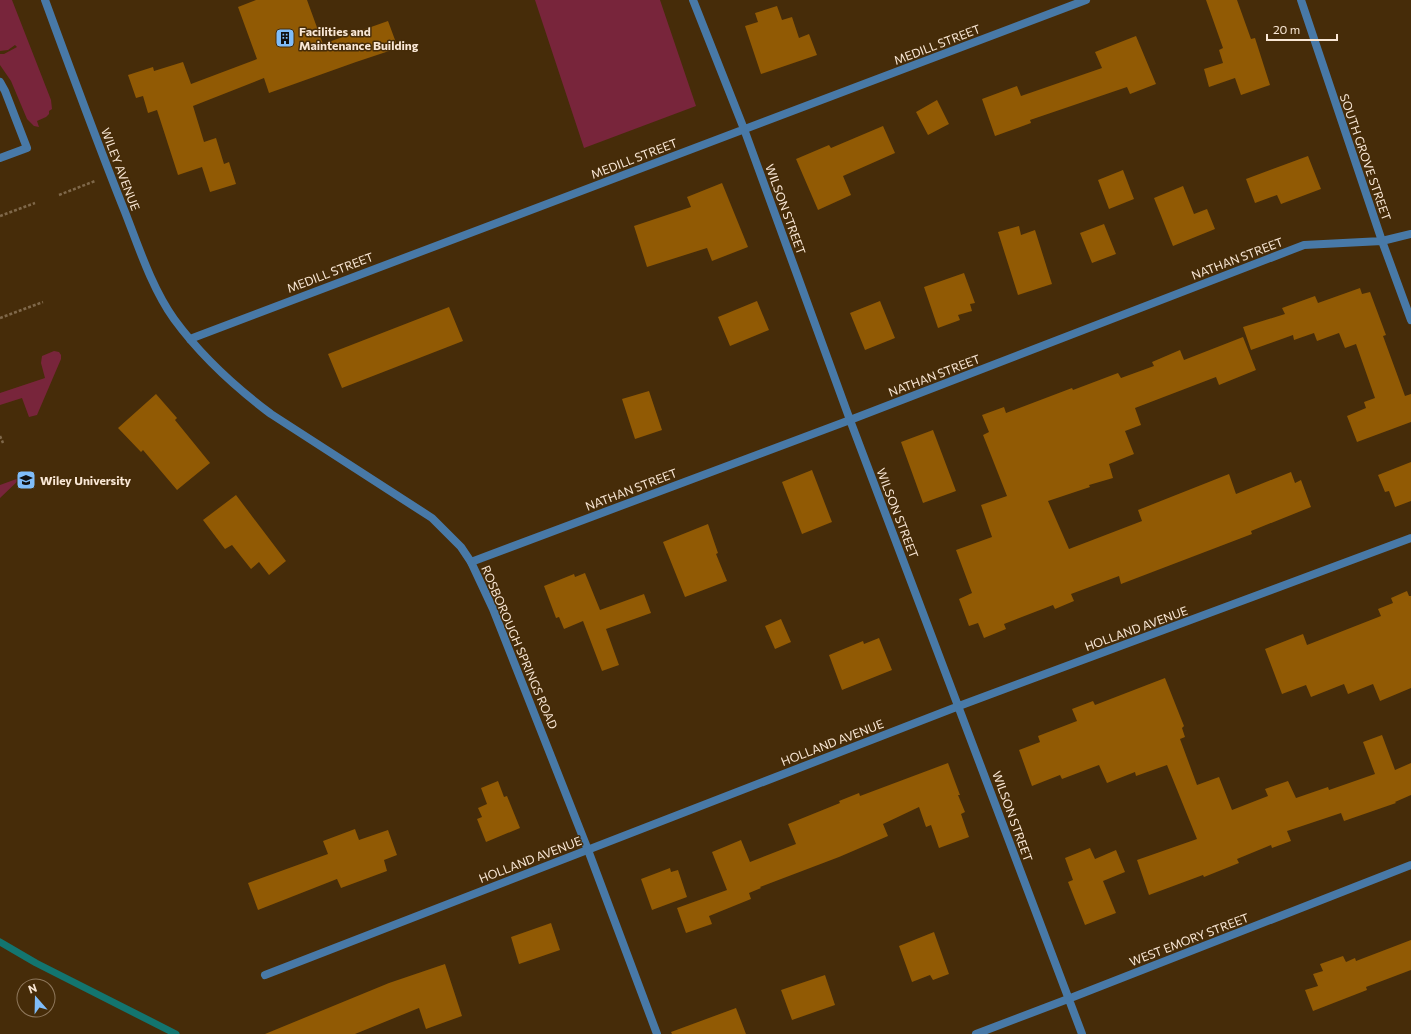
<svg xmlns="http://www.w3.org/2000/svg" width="1411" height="1034" font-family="Commissioner,sans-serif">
	<rect width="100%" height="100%" fill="#462c09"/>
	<path fill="#78253b" d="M 0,0 L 12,0 L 51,100 L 52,109 L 49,111 L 49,114 L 46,117 L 37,121 L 39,127 L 34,126 L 27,119 L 11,81 L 0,65 L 0,54 L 4,54 L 17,47 L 15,45 L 8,50 L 0,51 Z
		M 535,0 L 660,0 L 696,106 L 584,148 Z
		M 54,351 L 59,352 L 61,355 L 61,359 L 37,415 L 29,417 L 22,398 L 0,405 L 0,393 L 45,378 L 41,363 L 42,356 Z
		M 22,477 L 0,498 L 0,485 Z"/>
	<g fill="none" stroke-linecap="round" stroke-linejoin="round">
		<path stroke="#13756f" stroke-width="7" d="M 0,942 L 36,963 L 176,1034"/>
	</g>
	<path fill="#915a04" d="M 256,0 L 307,0 L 323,44 L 388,21 L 398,48 L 356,62 L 269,93 L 264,78 L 193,106 L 204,142 L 216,138 L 224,164 L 229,162 L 236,184 L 210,192 L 202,167 L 178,175 L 157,110 L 148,113 L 143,96 L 136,98 L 128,75 L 153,67 L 154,71 L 183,62 L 191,84 L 257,59 L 238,7 Z
		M 1206,0 L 1237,0 L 1251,39 L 1255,38 L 1270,85 L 1241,95 L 1235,78 L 1209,87 L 1204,69 L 1223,63 L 1219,50 L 1223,48 Z
		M 777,6 L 782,20 L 792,17 L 799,38 L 809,34 L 817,55 L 761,74 L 745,26 L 758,22 L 755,13 Z
		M 1136,36 L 1156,84 L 1130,94 L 1127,87 L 1030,120 L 1031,123 L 995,136 L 982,99 L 1017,86 L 1021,96 L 1102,68 L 1095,52 Z
		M 937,100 L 949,124 L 928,135 L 916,112 Z
		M 883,126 L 895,153 L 843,176 L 851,195 L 818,210 L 796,159 L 829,145 L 831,148 Z
		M 1308,156 L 1321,189 L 1281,204 L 1277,195 L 1255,203 L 1246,179 Z
		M 1123,170 L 1134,199 L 1109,209 L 1098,180 Z
		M 722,183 L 748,247 L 712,261 L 707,248 L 647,267 L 634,226 L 691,207 L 687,197 Z
		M 1183,186 L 1194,214 L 1207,209 L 1215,229 L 1173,246 L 1154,198 Z
		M 1104,224 L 1116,254 L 1092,263 L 1080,233 Z
		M 1019,226 L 1021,235 L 1035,230 L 1052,284 L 1018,295 L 998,232 Z
		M 964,273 L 975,303 L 970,304 L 972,311 L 958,315 L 960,320 L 938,328 L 924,287 Z
		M 1360,288 L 1362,294 L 1370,292 L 1386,335 L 1383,336 L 1405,396 L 1411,394 L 1411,422 L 1357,442 L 1347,416 L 1366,408 L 1364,402 L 1375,398 L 1356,344 L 1345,348 L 1339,333 L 1317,341 L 1314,333 L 1294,340 L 1293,335 L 1251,350 L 1243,327 L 1285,314 L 1282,308 L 1315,296 L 1318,303 Z
		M 757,301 L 769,330 L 730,346 L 718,317 Z
		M 880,301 L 895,338 L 865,350 L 850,313 Z
		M 449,307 L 463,341 L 342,388 L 328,354 Z
		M 1243,337 L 1256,370 L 1219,385 L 1216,377 L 1135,408 L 1141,425 L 1125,431 L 1134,454 L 1109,464 L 1113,478 L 1089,485 L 1090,487 L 1048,501 L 1069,549 L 1142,521 L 1138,510 L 1229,474 L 1236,494 L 1291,472 L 1295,483 L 1301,480 L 1311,507 L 1251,531 L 1252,534 L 1121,584 L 1119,576 L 1071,594 L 1074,601 L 1055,609 L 1053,605 L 1004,624 L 1006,629 L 984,638 L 978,623 L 969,626 L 959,599 L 972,593 L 956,550 L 992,537 L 981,505 L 1007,496 L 983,435 L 989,432 L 982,415 L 1004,407 L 1006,413 L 1072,388 L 1073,390 L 1118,373 L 1121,378 L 1154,366 L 1152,362 L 1180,350 L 1184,360 Z
		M 649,391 L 662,430 L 635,439 L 622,399 Z
		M 156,394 L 177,418 L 175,420 L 210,463 L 177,490 L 143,450 L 141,452 L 118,428 Z
		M 933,430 L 956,491 L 923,503 L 901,442 Z
		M 1411,462 L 1411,501 L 1395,507 L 1389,491 L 1385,492 L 1378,475 Z
		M 812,470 L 832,522 L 802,534 L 782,482 Z
		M 236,495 L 286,561 L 269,575 L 259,562 L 251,569 L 232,545 L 225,549 L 203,520 Z
		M 708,524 L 718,553 L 716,554 L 727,581 L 685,597 L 663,542 Z
		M 585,573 L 600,610 L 644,594 L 651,613 L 606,629 L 619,665 L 602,671 L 583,621 L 564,629 L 559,617 L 556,618 L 544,586 L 574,574 L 575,577 Z
		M 1407,591 L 1409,596 L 1411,596 L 1411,688 L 1380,701 L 1373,684 L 1348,694 L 1344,684 L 1311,697 L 1306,685 L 1282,694 L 1265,649 L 1303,634 L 1307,645 L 1381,616 L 1378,609 L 1393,603 L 1391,598 Z
		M 781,619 L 791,642 L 775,649 L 765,626 Z
		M 879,638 L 892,670 L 842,690 L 829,655 L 863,641 L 864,644 Z
		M 1165,678 L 1184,726 L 1182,728 L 1185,737 L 1180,739 L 1197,785 L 1219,777 L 1232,810 L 1268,796 L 1265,789 L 1288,781 L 1296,798 L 1328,787 L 1329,790 L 1375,774 L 1363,742 L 1382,735 L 1395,770 L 1411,763 L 1411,795 L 1395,802 L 1396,803 L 1344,821 L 1341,813 L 1287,831 L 1291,841 L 1272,848 L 1271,845 L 1237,859 L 1239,863 L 1204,877 L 1203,875 L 1149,895 L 1137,860 L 1197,839 L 1167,765 L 1136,776 L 1135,772 L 1107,783 L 1099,765 L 1062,779 L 1060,775 L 1032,786 L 1019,750 L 1040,742 L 1038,736 L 1077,721 L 1072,709 L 1093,701 L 1095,705 Z
		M 948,763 L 960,795 L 958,795 L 965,812 L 961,814 L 969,837 L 939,848 L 931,825 L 926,827 L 919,807 L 883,824 L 888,836 L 839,857 L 760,887 L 761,888 L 749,893 L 751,899 L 709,916 L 712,924 L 686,933 L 677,908 L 727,890 L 712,852 L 741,840 L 750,862 L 796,844 L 788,824 L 840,803 L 839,801 L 859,793 L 860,796 Z
		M 498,781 L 504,797 L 507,796 L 520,828 L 486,842 L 477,819 L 482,817 L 478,808 L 487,804 L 481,788 Z
		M 355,829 L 359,840 L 388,830 L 397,855 L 384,860 L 387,871 L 341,888 L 337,879 L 258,910 L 248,883 L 328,854 L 323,841 Z
		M 1090,848 L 1095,859 L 1116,850 L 1125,872 L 1103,881 L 1116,913 L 1085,925 L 1068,882 L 1073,880 L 1065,858 Z
		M 670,868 L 671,872 L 678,870 L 687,897 L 652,910 L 641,879 Z
		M 551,923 L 560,950 L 519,964 L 511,937 Z
		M 934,932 L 949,974 L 933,980 L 930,975 L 912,982 L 899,946 Z
		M 1411,940 L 1411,970 L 1366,987 L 1367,990 L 1313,1011 L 1305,990 L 1318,986 L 1313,974 L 1323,971 L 1320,964 L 1343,956 L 1346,962 L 1355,958 L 1356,961 Z
		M 445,964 L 462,1016 L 426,1029 L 419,1008 L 355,1034 L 265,1034 L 389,983 Z
		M 825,975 L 835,1005 L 792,1020 L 781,990 Z
		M 736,1008 L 746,1034 L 672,1034 L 671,1032 Z"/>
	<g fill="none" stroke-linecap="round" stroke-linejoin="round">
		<path stroke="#7f684a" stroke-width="2.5" stroke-dasharray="3 2" stroke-linecap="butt" d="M 59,195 L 95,181
			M 0,216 L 35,203
			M 0,318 L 43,302
			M 0,436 L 3,443"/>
		<path stroke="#4879a7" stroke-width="8" d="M 0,82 L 5,91 L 27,148 L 0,158"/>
		<path stroke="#4879a7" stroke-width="8" d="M 693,0 L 744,129 L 850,420 L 1082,1034
			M 1301,0 L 1382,241 L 1411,320
			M 190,339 L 1086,0
			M 471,562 L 850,420 L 1304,245 L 1382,241 L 1411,234
			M 265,975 L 959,706 L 1411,538
			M 976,1034 L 1068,999 L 1411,865"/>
		<path stroke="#4879a7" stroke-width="8" d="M 45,0 C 71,71 97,142 125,212 C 139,248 152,288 174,319 C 201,356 235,387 271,414 L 432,518 L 461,547 L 471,562 L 493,609 L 588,850 L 657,1034"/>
	</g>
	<defs>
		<g id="building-square" transform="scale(1)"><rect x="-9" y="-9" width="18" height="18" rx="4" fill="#7fbdfa" stroke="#462c09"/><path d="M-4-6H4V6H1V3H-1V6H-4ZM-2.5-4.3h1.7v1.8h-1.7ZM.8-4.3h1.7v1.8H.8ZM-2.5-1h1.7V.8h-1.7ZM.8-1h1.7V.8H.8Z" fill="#111"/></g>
		<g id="university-square" transform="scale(1)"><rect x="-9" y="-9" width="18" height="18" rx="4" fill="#7fbdfa" stroke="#462c09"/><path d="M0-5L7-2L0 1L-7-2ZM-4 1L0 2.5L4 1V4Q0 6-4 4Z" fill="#111"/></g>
	</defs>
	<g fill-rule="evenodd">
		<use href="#building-square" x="285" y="38"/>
		<use href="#university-square" x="26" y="480"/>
	</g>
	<g text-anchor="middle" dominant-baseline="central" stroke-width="3" stroke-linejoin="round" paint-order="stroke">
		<g font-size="12" font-weight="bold" fill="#f9e7d5" stroke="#462c09" text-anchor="start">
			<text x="299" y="31">Facilities and<tspan x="299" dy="14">Maintenance Building</tspan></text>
			<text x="40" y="480">Wiley University</text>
		</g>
		<g font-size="12" fill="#f9e7d5" stroke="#462c09">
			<text transform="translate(937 44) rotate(-21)">MEDILL STREET</text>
			<text transform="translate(1366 157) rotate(71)">SOUTH GROVE STREET</text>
			<text transform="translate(634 158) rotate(-21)">MEDILL STREET</text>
			<text transform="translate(121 169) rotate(69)">WILEY AVENUE</text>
			<text transform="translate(786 209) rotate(70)">WILSON STREET</text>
			<text transform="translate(1237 258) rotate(-21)">NATHAN STREET</text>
			<text transform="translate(330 272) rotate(-21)">MEDILL STREET</text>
			<text transform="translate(934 375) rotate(-21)">NATHAN STREET</text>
			<text transform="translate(631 489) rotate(-21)">NATHAN STREET</text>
			<text transform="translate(898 513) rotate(69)">WILSON STREET</text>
			<text transform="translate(1136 628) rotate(-20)">HOLLAND AVENUE</text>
			<text transform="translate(520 647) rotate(67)">ROSBOROUGH SPRINGS ROAD</text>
			<text transform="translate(832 742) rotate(-21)">HOLLAND AVENUE</text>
			<text transform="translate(1013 816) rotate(70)">WILSON STREET</text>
			<text transform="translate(530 859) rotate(-21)">HOLLAND AVENUE</text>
			<text transform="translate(1189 939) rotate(-21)">WEST EMORY STREET</text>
		</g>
	</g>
	<g transform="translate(36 998) rotate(340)"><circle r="19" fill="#462c09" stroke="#8e775b"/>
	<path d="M0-3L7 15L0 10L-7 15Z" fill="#7fbdfa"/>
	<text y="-6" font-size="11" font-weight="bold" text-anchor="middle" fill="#f9e7d5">N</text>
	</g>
	<path d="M1267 34v6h70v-6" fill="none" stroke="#f9e7d5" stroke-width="2"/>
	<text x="1273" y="34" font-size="12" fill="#f9e7d5" stroke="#462c09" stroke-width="3" paint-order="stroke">20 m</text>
</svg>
